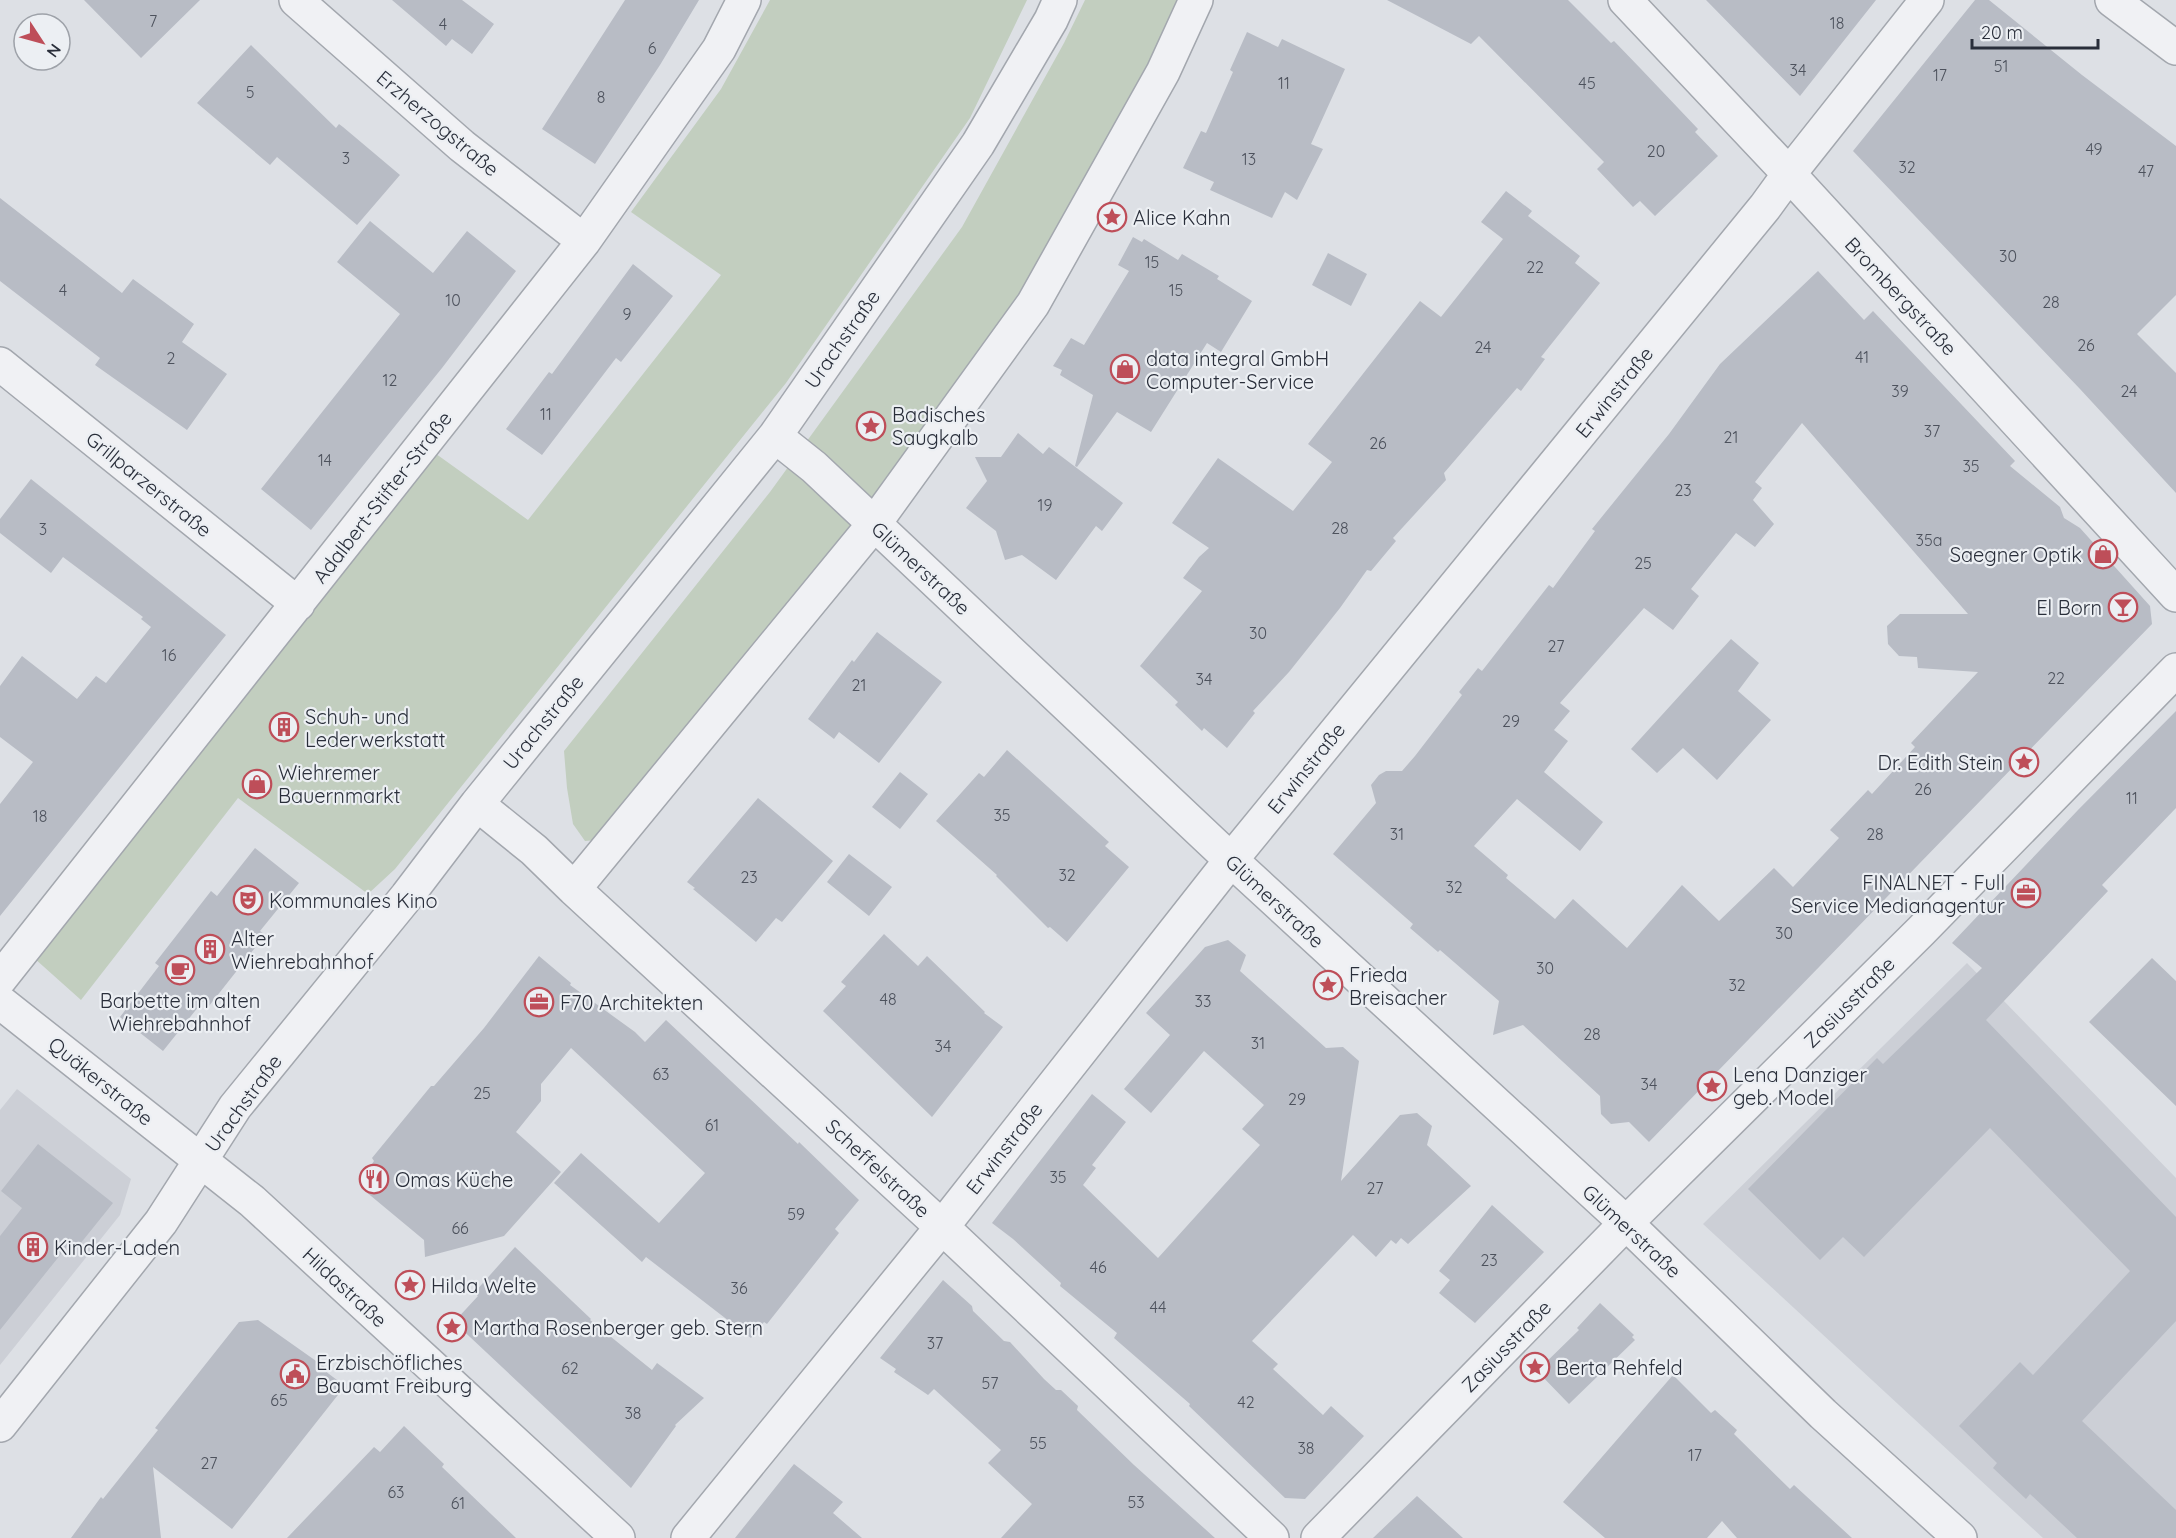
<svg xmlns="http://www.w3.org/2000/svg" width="2176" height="1538" font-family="Quicksand,sans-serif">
	<rect width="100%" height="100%" fill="#dde0e5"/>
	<path fill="#cccfd6" d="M 1967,963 L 2176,1178 L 2176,1538 L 2043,1538 L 1703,1224 Z
		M 17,1089 L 131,1179 L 120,1215 L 0,1365 L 0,1110 Z"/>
	<path fill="#c2cebf" d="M 770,0 L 1027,0 L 970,118 L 786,383 L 395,869 L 368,894 L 238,798 L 81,1000 L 34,958 L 432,451 L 528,520 L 721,275 L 631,212 L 721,89 Z
		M 1085,0 L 1180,0 L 1136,91 L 1019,299 L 875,497 L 597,840 L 585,841 L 573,824 L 567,788 L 564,751 L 770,492 L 962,227 L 1064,43 Z"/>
	<path fill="#b8bcc5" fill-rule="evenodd" d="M 84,0 L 200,0 L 141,58 Z
		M 392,0 L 462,0 L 494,24 L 472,54 L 452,39 L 446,46 Z
		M 625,0 L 699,0 L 660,65 L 595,164 L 542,129 Z
		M 1387,0 L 1568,0 L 1611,43 L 1614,41 L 1641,69 L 1698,129 L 1695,132 L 1718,156 L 1655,216 L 1640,201 L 1633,207 L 1597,169 L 1604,162 L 1479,36 L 1471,44 Z
		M 1706,0 L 1876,0 L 1800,96 Z
		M 1975,0 L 1989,0 L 2082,75 L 2176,146 L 2176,295 L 2137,334 L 2176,373 L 2176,493 L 2080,389 L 1853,151 Z
		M 1247,32 L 1278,47 L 1282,39 L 1345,69 L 1311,144 L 1323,149 L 1297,200 L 1285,192 L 1272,218 L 1210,190 L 1214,182 L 1183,168 L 1201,131 L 1206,133 L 1233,72 L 1230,70 Z
		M 251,45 L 336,128 L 339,124 L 343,127 L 400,175 L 357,225 L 277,157 L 270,165 L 197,103 Z
		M 1506,191 L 1532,211 L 1528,216 L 1580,256 L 1575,263 L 1600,283 L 1541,357 L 1545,359 L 1521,391 L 1517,388 L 1444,473 L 1446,480 L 1393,538 L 1396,541 L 1371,571 L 1367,570 L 1340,608 L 1289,672 L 1253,711 L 1255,713 L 1227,748 L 1204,728 L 1202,731 L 1175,705 L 1178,702 L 1140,666 L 1202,591 L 1183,578 L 1199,557 L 1209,548 L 1172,523 L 1218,458 L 1293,511 L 1332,462 L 1308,444 L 1420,301 L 1441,317 L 1503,239 L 1481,222 Z
		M 0,198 L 122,293 L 133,279 L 194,324 L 182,342 L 227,374 L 187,430 L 95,365 L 100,358 L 0,281 Z
		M 370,221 L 433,273 L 467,231 L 516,271 L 442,368 L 311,530 L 261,489 L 400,314 L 337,262 Z
		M 1133,237 L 1142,242 L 1144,239 L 1178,260 L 1182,254 L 1219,276 L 1217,279 L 1252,301 L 1221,352 L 1207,343 L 1151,432 L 1117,412 L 1077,467 L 1075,466 L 1093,395 L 1060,375 L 1062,370 L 1053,366 L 1071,338 L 1084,345 L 1129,271 L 1118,265 Z
		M 1328,253 L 1367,274 L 1351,306 L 1312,285 Z
		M 633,264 L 673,296 L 621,362 L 616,358 L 542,455 L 506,429 L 549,372 L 552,374 Z
		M 1818,271 L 1864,320 L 1873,311 L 2015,461 L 2010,466 L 2060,507 L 2064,518 L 2080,528 L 2150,606 L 2152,624 L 1649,1142 L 1629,1122 L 1611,1124 L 1601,1114 L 1600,1096 L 1523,1025 L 1493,1035 L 1499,1001 L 1440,950 L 1438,952 L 1410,928 L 1413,924 L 1333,854 L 1376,803 L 1371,785 L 1379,775 L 1386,771 L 1402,771 L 1415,756 L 1462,695 L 1459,692 L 1478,668 L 1482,671 L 1549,585 L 1553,588 L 1595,531 L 1592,529 L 1669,434 L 1720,364 ZM 1802,423 L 1968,614 L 1900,614 L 1887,626 L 1888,644 L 1899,656 L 1917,657 L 1918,668 L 1978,672 L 1911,743 L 1915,747 L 1872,794 L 1868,790 L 1830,830 L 1839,838 L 1793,887 L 1774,868 L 1719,921 L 1682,885 L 1627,948 L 1573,899 L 1555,919 L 1506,878 L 1508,875 L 1474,846 L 1517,799 L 1580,851 L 1603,822 L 1544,772 L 1568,741 L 1554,730 L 1570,711 L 1560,703 L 1644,608 L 1673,630 L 1699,596 L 1691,589 L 1736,533 L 1755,547 L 1774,524 L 1753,500 L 1762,488 L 1755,482 Z
		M 1018,433 L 1043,454 L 1049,447 L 1123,503 L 1102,531 L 1096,526 L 1056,580 L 1022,555 L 1005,560 L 996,531 L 966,508 L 987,481 L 975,457 L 1001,457 Z
		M 31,479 L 226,635 L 0,916 L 0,804 L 33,762 L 0,737 L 0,686 L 22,656 L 77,699 L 96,676 L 106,683 L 151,627 L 141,619 L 143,617 L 63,557 L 51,573 L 0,533 L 0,519 Z
		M 877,632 L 942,682 L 879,763 L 839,732 L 834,739 L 808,719 L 852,660 L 854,662 Z
		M 1731,639 L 1759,663 L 1738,691 L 1771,720 L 1717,780 L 1683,748 L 1657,773 L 1631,749 Z
		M 2176,711 L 2176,808 L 2102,885 L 2108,891 L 1986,1020 L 2176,1217 L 2176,1321 L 2082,1421 L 2176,1510 L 2176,1538 L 2077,1538 L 2030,1494 L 2026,1499 L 1993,1468 L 1997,1463 L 1959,1426 L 2020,1362 L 2033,1375 L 2130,1271 L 1990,1128 L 1864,1257 L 1843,1237 L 1820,1260 L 1748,1189 L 1877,1058 L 1883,1064 L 1982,968 L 1952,943 L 2078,810 Z
		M 1007,750 L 1109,842 L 1105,846 L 1129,867 L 1067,942 L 1050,927 L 1048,928 L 996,876 L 997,875 L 936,821 L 979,773 L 984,777 Z
		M 900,772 L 928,794 L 900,829 L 872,807 Z
		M 758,798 L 833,861 L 782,922 L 776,918 L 756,942 L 693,889 L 695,888 L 687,882 Z
		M 255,848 L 299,883 L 260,931 L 265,935 L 209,1006 L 203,1001 L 163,1051 L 120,1017 L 159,966 L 155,963 L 211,891 L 217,896 Z
		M 849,854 L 892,887 L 869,916 L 827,882 Z
		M 884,934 L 918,966 L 927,956 L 985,1012 L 984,1013 L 1003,1027 L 932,1117 L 823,1011 L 846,986 L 841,982 Z
		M 1228,940 L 1246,955 L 1240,971 L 1326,1048 L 1343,1047 L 1359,1061 L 1341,1181 L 1400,1115 L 1417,1113 L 1432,1126 L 1427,1145 L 1471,1186 L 1408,1244 L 1401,1238 L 1396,1244 L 1391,1240 L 1376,1257 L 1353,1235 L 1252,1341 L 1278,1364 L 1273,1369 L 1323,1415 L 1331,1406 L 1364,1436 L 1305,1499 L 1285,1498 L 1189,1406 L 1190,1404 L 1114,1338 L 1117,1333 L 1060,1286 L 1061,1283 L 1013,1239 L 992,1223 L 1092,1094 L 1126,1122 L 1092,1165 L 1096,1168 L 1083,1185 L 1158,1258 L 1260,1145 L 1242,1129 L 1264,1105 L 1204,1051 L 1151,1113 L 1124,1089 L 1170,1035 L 1146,1013 L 1205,947 Z
		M 539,956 L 571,983 L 570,985 L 635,1032 L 645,1042 L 666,1020 L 798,1144 L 799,1142 L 859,1200 L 835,1229 L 839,1233 L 767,1324 L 764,1322 L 751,1338 L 646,1257 L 642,1262 L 554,1183 L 581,1153 L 659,1223 L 705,1173 L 571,1048 L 541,1084 L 541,1101 L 516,1132 L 561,1172 L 504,1236 L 425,1257 L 424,1240 L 365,1191 L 364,1175 L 374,1161 L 372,1158 L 431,1086 L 434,1086 L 484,1028 Z
		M 2152,958 L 2176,981 L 2176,1106 L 2089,1022 Z
		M 38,1144 L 113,1203 L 76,1249 L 69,1244 L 0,1330 L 0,1236 L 22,1208 L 1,1191 Z
		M 1492,1205 L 1544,1252 L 1475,1323 L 1439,1293 L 1450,1280 L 1439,1271 Z
		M 515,1247 L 591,1319 L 590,1320 L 652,1370 L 657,1363 L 704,1398 L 675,1425 L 676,1426 L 631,1488 L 454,1322 L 478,1296 L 474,1293 Z
		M 943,1280 L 972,1306 L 973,1311 L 1004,1341 L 1010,1342 L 1044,1379 L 1056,1390 L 1061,1390 L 1078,1406 L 1077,1410 L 1134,1465 L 1215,1538 L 1001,1538 L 1032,1504 L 988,1463 L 1001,1450 L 934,1389 L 928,1395 L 894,1372 L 896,1369 L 880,1358 Z
		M 1600,1303 L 1634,1335 L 1632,1337 L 1635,1340 L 1569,1404 L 1537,1371 L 1579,1330 L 1577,1328 Z
		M 258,1320 L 326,1368 L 325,1371 L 345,1386 L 232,1529 L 153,1467 L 161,1538 L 71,1538 L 101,1497 L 103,1499 L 158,1430 L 155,1428 L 239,1322 Z
		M 1673,1375 L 1711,1413 L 1715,1410 L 1737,1430 L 1734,1434 L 1790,1489 L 1794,1485 L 1852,1538 L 1737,1538 L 1722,1521 L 1707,1538 L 1605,1538 L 1563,1502 Z
		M 404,1426 L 444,1464 L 442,1467 L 516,1538 L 287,1538 L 374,1447 L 380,1452 Z
		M 794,1464 L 843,1502 L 833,1513 L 862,1538 L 735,1538 Z
		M 1417,1496 L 1463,1538 L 1373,1538 Z"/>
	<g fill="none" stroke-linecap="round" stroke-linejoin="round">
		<g stroke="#a3a7ae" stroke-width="36">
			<path id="minor" d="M 296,0 L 462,146 L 584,241
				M 1625,0 L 1789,174 L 2176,595
				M 2112,0 L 2176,48
				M 0,364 L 298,604
				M 775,436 L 814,467 L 1231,860 L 1626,1223 L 1823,1414 L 1960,1538
				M 477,804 L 534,850 L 574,889 L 942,1227 L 1272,1538
				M 574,889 L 874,524 L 1033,304 L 1163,72 L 1196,0
				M 0,979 L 584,241 L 719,49 L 744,0
				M 0,1002 L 252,1201 L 618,1538
				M 0,1425 L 161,1222 L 235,1107 L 407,896 L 477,804 L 775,436 L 978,144 L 1051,20 L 1060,0
				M 688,1538 L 942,1227 L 1231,860 L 1765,207 L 1789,174 L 1927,0
				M 1318,1538 L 1626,1223 L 1921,931 L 2176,670"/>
		</g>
		<use href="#minor" stroke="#f0f1f4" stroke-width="33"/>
	</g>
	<defs>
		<g id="sight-ring" transform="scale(1.5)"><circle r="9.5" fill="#eceff3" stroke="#be4e59" stroke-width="1.5"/><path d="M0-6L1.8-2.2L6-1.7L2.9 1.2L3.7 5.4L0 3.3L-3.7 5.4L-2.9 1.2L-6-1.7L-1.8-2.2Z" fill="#be4e59"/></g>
		<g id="shop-ring" transform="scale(1.5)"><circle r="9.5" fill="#eceff3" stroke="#be4e59" stroke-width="1.5"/><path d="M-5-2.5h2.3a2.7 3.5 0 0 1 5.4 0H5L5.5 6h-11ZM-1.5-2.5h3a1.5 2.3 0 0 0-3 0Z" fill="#be4e59"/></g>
		<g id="bar-ring" transform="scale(1.5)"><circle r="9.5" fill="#eceff3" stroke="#be4e59" stroke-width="1.5"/><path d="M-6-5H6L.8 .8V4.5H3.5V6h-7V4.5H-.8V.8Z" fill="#be4e59"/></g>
		<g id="building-ring" transform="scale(1.5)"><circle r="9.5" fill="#eceff3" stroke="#be4e59" stroke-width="1.5"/><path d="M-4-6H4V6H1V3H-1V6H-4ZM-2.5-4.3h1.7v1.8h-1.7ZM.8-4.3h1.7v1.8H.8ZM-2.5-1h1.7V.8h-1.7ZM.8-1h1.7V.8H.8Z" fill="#be4e59"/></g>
		<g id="office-ring" transform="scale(1.5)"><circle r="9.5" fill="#eceff3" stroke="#be4e59" stroke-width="1.5"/><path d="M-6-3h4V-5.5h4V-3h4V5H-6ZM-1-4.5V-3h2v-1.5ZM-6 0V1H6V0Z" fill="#be4e59"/></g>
		<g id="theatre-ring" transform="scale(1.5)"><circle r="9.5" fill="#eceff3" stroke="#be4e59" stroke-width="1.5"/><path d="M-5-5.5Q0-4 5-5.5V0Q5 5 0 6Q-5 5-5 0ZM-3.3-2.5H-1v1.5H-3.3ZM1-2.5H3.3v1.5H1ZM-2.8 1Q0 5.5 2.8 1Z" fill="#be4e59"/></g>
		<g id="cafe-ring" transform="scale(1.5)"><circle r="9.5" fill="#eceff3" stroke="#be4e59" stroke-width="1.5"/><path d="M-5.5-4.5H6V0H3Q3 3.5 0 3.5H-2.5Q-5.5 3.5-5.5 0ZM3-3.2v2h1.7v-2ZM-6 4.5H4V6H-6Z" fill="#be4e59"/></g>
		<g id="restaurant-ring" transform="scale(1.5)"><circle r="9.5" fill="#eceff3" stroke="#be4e59" stroke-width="1.5"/><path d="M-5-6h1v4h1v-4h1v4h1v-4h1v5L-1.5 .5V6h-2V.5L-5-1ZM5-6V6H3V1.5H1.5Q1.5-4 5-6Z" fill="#be4e59"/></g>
		<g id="civic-ring" transform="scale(1.5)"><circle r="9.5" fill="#eceff3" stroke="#be4e59" stroke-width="1.5"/><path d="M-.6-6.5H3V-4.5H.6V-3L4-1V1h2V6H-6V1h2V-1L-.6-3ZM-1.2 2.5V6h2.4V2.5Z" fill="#be4e59"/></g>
	</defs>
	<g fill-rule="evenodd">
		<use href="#sight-ring" x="1112" y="217"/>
		<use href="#shop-ring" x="1125" y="369"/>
		<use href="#sight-ring" x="871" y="426"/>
		<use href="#shop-ring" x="2103" y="554"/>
		<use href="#bar-ring" x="2123" y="607"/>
		<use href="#building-ring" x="284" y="727"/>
		<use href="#sight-ring" x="2024" y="762"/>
		<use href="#shop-ring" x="257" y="784"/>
		<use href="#office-ring" x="2026" y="893"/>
		<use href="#theatre-ring" x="248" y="900"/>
		<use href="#building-ring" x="210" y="949"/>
		<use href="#cafe-ring" x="180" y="970"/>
		<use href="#sight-ring" x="1328" y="985"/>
		<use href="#office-ring" x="539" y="1002"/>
		<use href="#sight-ring" x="1712" y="1086"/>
		<use href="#restaurant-ring" x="374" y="1179"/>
		<use href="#building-ring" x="33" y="1247"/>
		<use href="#sight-ring" x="410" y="1285"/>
		<use href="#sight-ring" x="452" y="1327"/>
		<use href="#sight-ring" x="1535" y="1367"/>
		<use href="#civic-ring" x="295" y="1374"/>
	</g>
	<g text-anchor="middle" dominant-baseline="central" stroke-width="4.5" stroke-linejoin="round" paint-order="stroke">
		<g font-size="16" fill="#4d525d">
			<text x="153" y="21">7</text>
			<text x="1837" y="23">18</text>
			<text x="443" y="24">4</text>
			<text x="652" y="48">6</text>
			<text x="2001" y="66">51</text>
			<text x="1798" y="70">34</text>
			<text x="1940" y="75">17</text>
			<text x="1284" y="83">11</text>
			<text x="1587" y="83">45</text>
			<text x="250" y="92">5</text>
			<text x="601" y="97">8</text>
			<text x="2094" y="149">49</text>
			<text x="1656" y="151">20</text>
			<text x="346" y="158">3</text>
			<text x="1249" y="159">13</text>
			<text x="1907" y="167">32</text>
			<text x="2146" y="171">47</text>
			<text x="2008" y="256">30</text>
			<text x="1152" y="262">15</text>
			<text x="1535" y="267">22</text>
			<text x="63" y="290">4</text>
			<text x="1176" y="290">15</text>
			<text x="453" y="300">10</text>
			<text x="2051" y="302">28</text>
			<text x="627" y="314">9</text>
			<text x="2086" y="345">26</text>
			<text x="1483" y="347">24</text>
			<text x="1862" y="357">41</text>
			<text x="171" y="358">2</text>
			<text x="390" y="380">12</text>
			<text x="1900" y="391">39</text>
			<text x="2129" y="391">24</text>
			<text x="546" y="414">11</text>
			<text x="1932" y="431">37</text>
			<text x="1731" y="437">21</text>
			<text x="1378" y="443">26</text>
			<text x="325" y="460">14</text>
			<text x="1971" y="466">35</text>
			<text x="1683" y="490">23</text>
			<text x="1045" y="505">19</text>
			<text x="1340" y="528">28</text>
			<text x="43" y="529">3</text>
			<text x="1929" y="540">35a</text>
			<text x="1643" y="563">25</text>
			<text x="1258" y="633">30</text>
			<text x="1556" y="646">27</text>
			<text x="169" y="655">16</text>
			<text x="2056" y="678">22</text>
			<text x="1204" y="679">34</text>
			<text x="859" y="685">21</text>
			<text x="1511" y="721">29</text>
			<text x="1923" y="789">26</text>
			<text x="2132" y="798">11</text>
			<text x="1002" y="815">35</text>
			<text x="40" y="816">18</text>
			<text x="1397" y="834">31</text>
			<text x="1875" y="834">28</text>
			<text x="1067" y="875">32</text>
			<text x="749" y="877">23</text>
			<text x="1454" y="887">32</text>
			<text x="1784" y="933">30</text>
			<text x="1545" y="968">30</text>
			<text x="1737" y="985">32</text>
			<text x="888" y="999">48</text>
			<text x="1203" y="1001">33</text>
			<text x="1592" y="1034">28</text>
			<text x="1258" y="1043">31</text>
			<text x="943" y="1046">34</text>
			<text x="661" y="1074">63</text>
			<text x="1649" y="1084">34</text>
			<text x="482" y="1093">25</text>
			<text x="1297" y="1099">29</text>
			<text x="712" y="1125">61</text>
			<text x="1058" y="1177">35</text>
			<text x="1375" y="1188">27</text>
			<text x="796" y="1214">59</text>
			<text x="460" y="1228">66</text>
			<text x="1489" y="1260">23</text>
			<text x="1098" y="1267">46</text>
			<text x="739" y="1288">36</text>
			<text x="1158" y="1307">44</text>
			<text x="935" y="1343">37</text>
			<text x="570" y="1368">62</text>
			<text x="990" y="1383">57</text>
			<text x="279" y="1400">65</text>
			<text x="1246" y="1402">42</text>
			<text x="633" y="1413">38</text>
			<text x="1038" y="1443">55</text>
			<text x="1306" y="1448">38</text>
			<text x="1695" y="1455">17</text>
			<text x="209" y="1463">27</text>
			<text x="396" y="1492">63</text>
			<text x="1136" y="1502">53</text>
			<text x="458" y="1503">61</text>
		</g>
		<g font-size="20" fill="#292e3a" stroke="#eceff3">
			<text transform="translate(438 123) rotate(40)">Erzherzogstraße</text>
			<text transform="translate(1901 296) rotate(47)">Brombergstraße</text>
			<text transform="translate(842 339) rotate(-55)">Urachstraße</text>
			<text transform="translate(1614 392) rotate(-51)">Erwinstraße</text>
			<text transform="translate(149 484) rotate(39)">Grillparzerstraße</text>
			<text transform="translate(382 497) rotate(-52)">Adalbert-Stifter-Straße</text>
			<text transform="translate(921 568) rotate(43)">Glümerstraße</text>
			<text transform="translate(543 722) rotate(-51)">Urachstraße</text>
			<text transform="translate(1306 768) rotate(-51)">Erwinstraße</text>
			<text transform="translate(1275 901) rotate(43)">Glümerstraße</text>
			<text transform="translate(1849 1002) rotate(-45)">Zasiusstraße</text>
			<text transform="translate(101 1081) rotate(39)">Quäkerstraße</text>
			<text transform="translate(243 1103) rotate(-54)">Urachstraße</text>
			<text transform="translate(1004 1148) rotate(-52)">Erwinstraße</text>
			<text transform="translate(878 1168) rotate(43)">Scheffelstraße</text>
			<text transform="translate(1632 1231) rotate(43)">Glümerstraße</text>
			<text transform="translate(345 1287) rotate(43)">Hildastraße</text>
			<text transform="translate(1506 1346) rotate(-46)">Zasiusstraße</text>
		</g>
		<g font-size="20" fill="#292e3a" stroke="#eceff3" text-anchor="start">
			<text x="1133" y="217">Alice Kahn</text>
			<text x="1146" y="358">data integral GmbH<tspan x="1146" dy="23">Computer-Service</tspan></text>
			<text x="892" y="414">Badisches<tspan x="892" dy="23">Saugkalb</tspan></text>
			<text x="2082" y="554" text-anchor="end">Saegner Optik</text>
			<text x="2102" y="607" text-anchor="end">El Born</text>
			<text x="305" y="716">Schuh- und<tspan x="305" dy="23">Lederwerkstatt</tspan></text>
			<text x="2003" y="762" text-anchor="end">Dr. Edith Stein</text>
			<text x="278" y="772">Wiehremer<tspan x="278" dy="23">Bauernmarkt</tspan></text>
			<text x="2005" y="882" text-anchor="end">FINALNET - Full<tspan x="2005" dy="23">Service Medianagentur</tspan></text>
			<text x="269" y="900">Kommunales Kino</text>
			<text x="231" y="938">Alter<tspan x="231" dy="23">Wiehrebahnhof</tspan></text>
			<text x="1349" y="974">Frieda<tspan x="1349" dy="23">Breisacher</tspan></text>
			<text x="180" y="1000" text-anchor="middle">Barbette im alten<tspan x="180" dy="23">Wiehrebahnhof</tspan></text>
			<text x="560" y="1002">F70 Architekten</text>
			<text x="1733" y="1074">Lena Danziger<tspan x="1733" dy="23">geb. Model</tspan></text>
			<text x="395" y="1179">Omas Küche</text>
			<text x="54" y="1247">Kinder-Laden</text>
			<text x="431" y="1285">Hilda Welte</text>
			<text x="473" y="1327">Martha Rosenberger geb. Stern</text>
			<text x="316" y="1362">Erzbischöfliches<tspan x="316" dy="23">Bauamt Freiburg</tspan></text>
			<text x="1556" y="1367">Berta Rehfeld</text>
		</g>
	</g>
	<g transform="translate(42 42) rotate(126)"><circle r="28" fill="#eceff3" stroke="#9ea2a9" stroke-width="1.5"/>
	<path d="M0-4.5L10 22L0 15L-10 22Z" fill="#be4e59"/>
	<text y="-9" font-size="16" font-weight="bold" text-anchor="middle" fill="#292e3a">N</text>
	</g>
	<path d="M1972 39v9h126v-9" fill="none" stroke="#292e3a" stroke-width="3"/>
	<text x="1981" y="39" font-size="18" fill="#292e3a" stroke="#eceff3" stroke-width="4.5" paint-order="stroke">20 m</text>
</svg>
